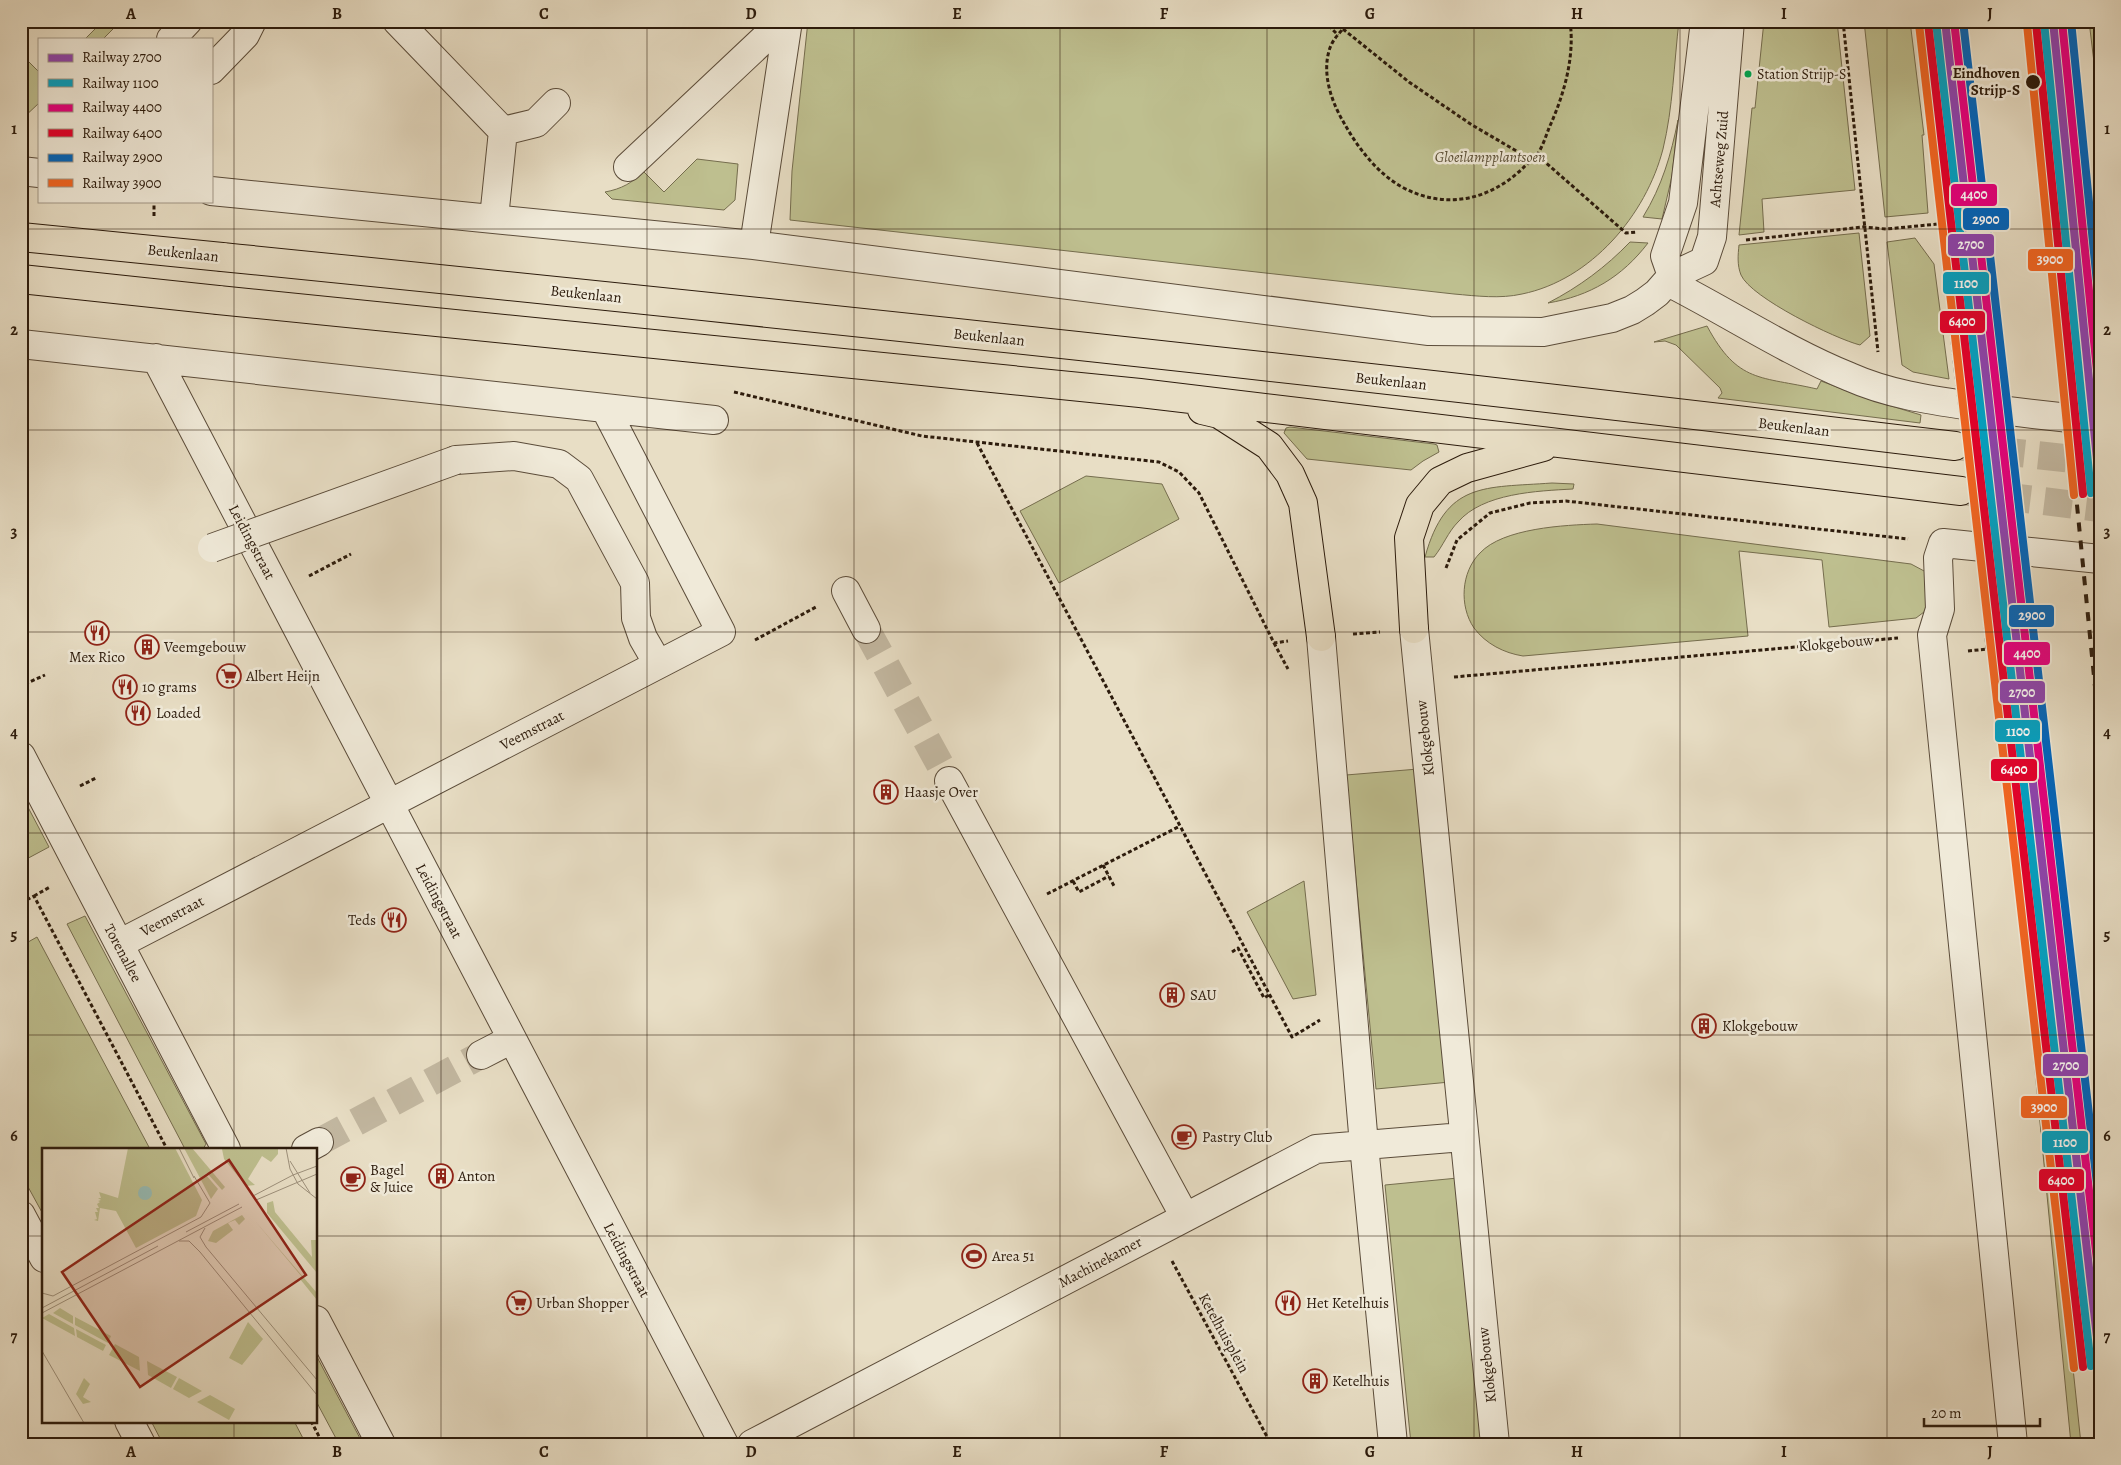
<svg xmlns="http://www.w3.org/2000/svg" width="2121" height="1465" font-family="Alegreya,serif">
	<rect width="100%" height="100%" fill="#e8dec5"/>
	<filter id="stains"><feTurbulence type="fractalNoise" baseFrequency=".004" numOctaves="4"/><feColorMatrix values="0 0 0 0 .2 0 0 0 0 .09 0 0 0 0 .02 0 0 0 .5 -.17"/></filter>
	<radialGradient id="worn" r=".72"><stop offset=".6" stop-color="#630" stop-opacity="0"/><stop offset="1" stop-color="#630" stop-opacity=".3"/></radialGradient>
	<path fill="#bebf8f" stroke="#756d4e" d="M 103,21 L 121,21 L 103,39 L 85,39 Z
		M 808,21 L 1679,21 C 1674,63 1673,108 1663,149 C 1646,215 1591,280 1522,294 C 1500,299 1477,296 1454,294 L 790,220 L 792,171 Z
		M 1764,21 L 1837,21 L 1855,190 L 1762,199 L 1764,232 L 1739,235 L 1752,108 L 1755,108 Z
		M 1864,21 L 1910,21 L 1924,135 L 1922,135 L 1928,213 L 1885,217 Z
		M 2089,21 L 2100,21 L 2100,112 Z
		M 24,57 L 39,72 L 39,103 L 21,120 L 21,59 Z
		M 1678,120 L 1672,176 L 1662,219 L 1643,217 C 1662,186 1671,155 1678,120 Z
		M 697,159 L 738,164 L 735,200 L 724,210 L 612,199 L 605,192 C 621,189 633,183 643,171 L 664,192 Z
		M 1859,233 L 1870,336 L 1860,345 C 1836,339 1751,298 1741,275 C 1737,265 1738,255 1739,245 Z
		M 1915,238 L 1934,264 L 1949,379 L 1913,372 L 1902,365 L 1887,242 Z
		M 1630,242 L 1648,243 C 1622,277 1590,296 1548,303 C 1579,287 1606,267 1630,242 Z
		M 1707,326 C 1738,384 1761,376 1817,389 L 1821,381 L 1868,399 L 1921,415 L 1920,423 L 1718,398 L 1722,393 L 1720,388 L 1676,345 L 1665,341 L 1654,342 Z
		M 1290,427 L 1434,444 L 1437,445 L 1439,452 L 1423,461 L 1411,470 L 1307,459 L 1284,433 L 1286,428 Z
		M 1086,476 L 1162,484 L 1179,519 L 1059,583 L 1020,511 Z
		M 1552,483 L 1574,484 L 1573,489 C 1537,491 1483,493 1458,522 C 1448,532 1443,546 1434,557 L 1425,557 C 1446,481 1484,488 1552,483 Z
		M 1597,524 L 1911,564 L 1926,572 L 1928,609 L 1916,618 L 1829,627 L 1822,560 L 1739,551 L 1748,636 L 1523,656 C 1504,653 1486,644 1474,628 C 1459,606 1461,572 1480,553 C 1503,528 1565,525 1597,524 Z
		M 1998,687 L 2002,695 L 2081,1444 L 2071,1444 Z
		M 1418,769 L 1450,1082 L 1376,1089 L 1346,775 Z
		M 21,794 L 49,847 L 21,862 Z
		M 1304,881 L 1316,995 L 1293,999 L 1247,912 Z
		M 85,916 L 206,1144 L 203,1149 L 185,1149 L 67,924 Z
		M 37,937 L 150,1149 L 44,1149 L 44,1216 L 21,1174 L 21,946 Z
		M 1458,1178 L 1484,1444 L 1411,1444 L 1385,1185 Z
		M 316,1355 L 363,1444 L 339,1444 L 316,1401 Z
		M 151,1421 L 294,1421 L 306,1444 L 163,1444 Z"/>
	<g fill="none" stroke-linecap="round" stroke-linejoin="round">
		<path stroke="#c2b7a0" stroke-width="28" stroke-dasharray="28 14" stroke-linecap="butt" d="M 866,629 L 949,781
			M 319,1142 L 481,1055"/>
		<path stroke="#c2b7a0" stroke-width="28" stroke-dasharray="28 14" stroke-linecap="butt" d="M 1955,446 L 2100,462
			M 1961,491 L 2100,508"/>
		<g stroke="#5b4c3a" stroke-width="30">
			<path id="minor" d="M 397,21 L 503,131
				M 171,39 L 188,21
				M 211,70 L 245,35 L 252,21
				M 503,131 L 536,123 L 556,103
				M 628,167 L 783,21
				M 21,171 L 39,173
				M 211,191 L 754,245 L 1429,331 L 1543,332 L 1612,318 L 1632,310 L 1645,302 L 1657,293 L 1672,276 L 1704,261 L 1712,237 L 1730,21
				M 494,218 L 503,131
				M 754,245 L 788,21
				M 1672,276 L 1665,256 L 1683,203 L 1705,21
				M 1668,282 C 1729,313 1786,351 1850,377 C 1888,394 1930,400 1971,406 C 2014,412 2057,417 2100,421
				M 21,344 L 714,420
				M 156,358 L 724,1444
				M 456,460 L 514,456 L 559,464 L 579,479 L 635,583 L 636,618 L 643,638 L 658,664
				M 846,591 L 866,629
				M 1414,629 L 1495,1444
				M 1321,637 L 1364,1145 L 1393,1444
				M 21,756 L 226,1149
				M 949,781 L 1185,1217
				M 119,944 L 721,632 L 605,408
				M 481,1055 L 512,1039
				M 306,1149 L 319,1142
				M 21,1215 L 44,1258
				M 316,1320 L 381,1444
				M 129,1421 L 141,1444
				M 752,1444 L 1316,1149 L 1463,1137
				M 2013,1444 L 1932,635 L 1940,609 L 1938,558 L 1943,543 L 2100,559"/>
		</g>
		<g stroke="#2c1b0c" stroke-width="30">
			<path id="major" d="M 222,257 C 800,315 1379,376 1955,446
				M 218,300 L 1140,393 L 1961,491
				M 1202,410 L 1219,414 L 1269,446 L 1290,474 L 1303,503 L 1321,637
				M 1414,629 L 1409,538 L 1420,505 L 1440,481 L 1467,468 L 1543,447"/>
		</g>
		<path stroke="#2c1b0c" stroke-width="3" stroke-dasharray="4 2.5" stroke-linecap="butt" d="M 1324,21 L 1338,35
			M 1351,21 C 1342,30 1332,39 1329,51 C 1322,75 1332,103 1344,123 C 1358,148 1377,173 1402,187 C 1444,210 1489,201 1523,168 C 1527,164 1533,160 1537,155 C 1542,148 1546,136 1549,128 C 1564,95 1575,57 1570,21
			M 1843,21 L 1878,352
			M 1343,29 L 1409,82 L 1472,125 L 1532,160
			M 1931,147 L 1955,369
			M 1537,155 L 1626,233 L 1637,232
			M 154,216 L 154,201
			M 1746,240 L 1863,227 L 1886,229 L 1949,223
			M 734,392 L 922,436 L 1159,462 L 1179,472 L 1199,493 L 1274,643 L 1288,641
			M 977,443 L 1292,1037 L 1320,1020
			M 1446,568 L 1457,540 L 1490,513 L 1530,503 L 1566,501 L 1908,539
			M 309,576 L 351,554
			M 1353,634 L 1380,632
			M 755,640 L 816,607
			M 1274,643 L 1288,669
			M 1968,651 L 1987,649 L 1981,580
			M 1454,677 L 1898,638
			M 25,684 L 45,675
			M 80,786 L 96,778
			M 1103,865 L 1114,886
			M 1073,881 L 1079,892 L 1109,876
			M 1047,894 L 1180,826
			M 34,896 L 50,887
			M 21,903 L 34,896 L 167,1149
			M 1232,952 L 1238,948 L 1264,998 L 1269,995
			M 1172,1261 L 1271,1444
			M 311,1421 L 323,1444"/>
		<use href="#minor" stroke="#f0ead9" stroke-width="28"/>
		<use href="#major" stroke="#e8dec5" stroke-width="28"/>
		<path stroke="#2c1b0c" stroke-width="4" stroke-dasharray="9 9" stroke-linecap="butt" d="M 2029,21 L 2100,737"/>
		<g stroke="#5b4c3a" stroke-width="30" stroke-linecap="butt">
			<path id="minor-bridge" d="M 212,548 L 456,460"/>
		</g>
		<g stroke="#2c1b0c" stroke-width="30" stroke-linecap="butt">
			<path id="major-bridge" d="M 21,237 L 222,257
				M 21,279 L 218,300"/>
		</g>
		<path stroke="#2c1b0c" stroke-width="3" stroke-dasharray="4 2.5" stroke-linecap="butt" d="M 1955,369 L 1980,569"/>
		<use href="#minor-bridge" stroke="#f0ead9" stroke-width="28"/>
		<use href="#major-bridge" stroke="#e8dec5" stroke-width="28"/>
		<g stroke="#f0ead9" stroke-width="11">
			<path id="rail-1" d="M 1945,21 L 2100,1363
				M 2053,21 L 2100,489"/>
		</g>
		<g stroke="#f0ead9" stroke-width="11">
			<path id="rail-2" d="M 1936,22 L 2091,1366
				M 2044,22 L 2091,493"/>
		</g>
		<g stroke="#f0ead9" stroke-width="11">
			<path id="rail-3" d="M 1954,21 L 2100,1286
				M 2062,21 L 2100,401"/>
		</g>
		<g stroke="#f0ead9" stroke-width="11">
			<path id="rail-4" d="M 1928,23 L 2083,1367
				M 2036,23 L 2083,494"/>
		</g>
		<g stroke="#f0ead9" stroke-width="11">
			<path id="rail-5" d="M 1963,21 L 2100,1210
				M 2071,21 L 2100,313"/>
		</g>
		<g stroke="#f0ead9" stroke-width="11">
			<path id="rail-6" d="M 1919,24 L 2074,1368
				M 2027,24 L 2074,495"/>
		</g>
		<use href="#rail-1" stroke="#8e44ad" stroke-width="8"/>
		<use href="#rail-2" stroke="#02a2c4" stroke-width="8"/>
		<use href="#rail-3" stroke="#e5007d" stroke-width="8"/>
		<use href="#rail-4" stroke="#e4002b" stroke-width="8"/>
		<use href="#rail-5" stroke="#0065bd" stroke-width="8"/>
		<use href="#rail-6" stroke="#f26522" stroke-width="8"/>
	</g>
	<path fill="none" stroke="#2c1b0c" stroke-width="1" stroke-opacity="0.55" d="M 234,21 L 234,1149M 441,21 L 441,1444M 647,21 L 647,1444M 854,21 L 854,1444M 1060,21 L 1060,1444M 1267,21 L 1267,1444M 1474,21 L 1474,1444M 1680,21 L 1680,1444M 1887,21 L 1887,1444M 21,229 L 2100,229M 21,430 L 2100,430M 21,632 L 2100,632M 21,833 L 2100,833M 21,1035 L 2100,1035M 21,1236 L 44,1236M 316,1236 L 2100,1236M 234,1421 L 234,1444"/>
	<defs>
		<g id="restaurant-ring" transform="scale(1.25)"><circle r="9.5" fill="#f0ead9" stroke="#8f2418" stroke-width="1.5"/><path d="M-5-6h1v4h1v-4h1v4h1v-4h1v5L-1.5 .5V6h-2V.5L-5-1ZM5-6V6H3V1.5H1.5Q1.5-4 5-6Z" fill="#8f2418"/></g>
		<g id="building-ring" transform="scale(1.25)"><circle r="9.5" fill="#f0ead9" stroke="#8f2418" stroke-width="1.5"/><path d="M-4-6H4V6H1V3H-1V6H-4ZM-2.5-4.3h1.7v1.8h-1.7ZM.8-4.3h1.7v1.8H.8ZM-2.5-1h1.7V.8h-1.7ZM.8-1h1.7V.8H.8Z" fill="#8f2418"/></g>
		<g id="supermarket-ring" transform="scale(1.25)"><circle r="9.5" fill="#f0ead9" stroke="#8f2418" stroke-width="1.5"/><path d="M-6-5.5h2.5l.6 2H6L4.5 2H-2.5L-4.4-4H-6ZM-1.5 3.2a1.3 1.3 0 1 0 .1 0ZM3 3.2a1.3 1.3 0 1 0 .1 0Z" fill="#8f2418"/></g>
		<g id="cafe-ring" transform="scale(1.25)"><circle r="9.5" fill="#f0ead9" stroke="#8f2418" stroke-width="1.5"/><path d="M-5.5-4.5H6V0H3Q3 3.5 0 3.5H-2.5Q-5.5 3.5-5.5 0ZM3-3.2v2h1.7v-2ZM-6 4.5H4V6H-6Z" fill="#8f2418"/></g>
		<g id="stadium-ring" transform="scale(1.25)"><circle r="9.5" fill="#f0ead9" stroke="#8f2418" stroke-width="1.5"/><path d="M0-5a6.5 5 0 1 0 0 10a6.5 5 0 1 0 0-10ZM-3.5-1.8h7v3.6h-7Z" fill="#8f2418"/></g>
	</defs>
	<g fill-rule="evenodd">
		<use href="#restaurant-ring" x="97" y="633"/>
		<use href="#building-ring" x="147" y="647"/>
		<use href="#supermarket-ring" x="229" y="676"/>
		<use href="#restaurant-ring" x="125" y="687"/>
		<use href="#restaurant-ring" x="138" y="713"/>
		<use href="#building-ring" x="886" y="792"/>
		<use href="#restaurant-ring" x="394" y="920"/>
		<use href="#building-ring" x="1172" y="995"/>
		<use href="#building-ring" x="1704" y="1026"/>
		<use href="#cafe-ring" x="1184" y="1137"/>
		<use href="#building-ring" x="441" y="1176"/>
		<use href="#cafe-ring" x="353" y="1179"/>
		<use href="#stadium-ring" x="974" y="1256"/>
		<use href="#supermarket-ring" x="519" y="1303"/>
		<use href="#restaurant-ring" x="1288" y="1303"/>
		<use href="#building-ring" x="1315" y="1381"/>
	</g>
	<circle fill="#00a651" stroke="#f0ead9" stroke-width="2" cx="1748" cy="74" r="4.5"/>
	<circle fill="#2c1b0c" stroke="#f0ead9" stroke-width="2" cx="2033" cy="82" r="8"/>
	<g text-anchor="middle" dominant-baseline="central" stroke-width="5" stroke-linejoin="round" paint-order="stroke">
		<g font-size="14" fill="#2c1b0c" stroke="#f0ead9" text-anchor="start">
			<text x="1757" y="74">Station Strijp-S</text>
		</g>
		<g font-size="15" font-weight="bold" fill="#2c1b0c" stroke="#f0ead9" text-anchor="end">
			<text x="2020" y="73">Eindhoven<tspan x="2020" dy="17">Strijp-S</tspan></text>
		</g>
		<g font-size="15" font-style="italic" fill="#584c33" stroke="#f0ead9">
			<text x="1490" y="157">Gloeilampplantsoen</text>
		</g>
		<g font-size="15" fill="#2c1b0c" stroke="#f0ead9">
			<text transform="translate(1719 159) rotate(-85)">Achtseweg Zuid</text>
			<text transform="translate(183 253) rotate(6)">Beukenlaan</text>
			<text transform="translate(586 294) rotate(6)">Beukenlaan</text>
			<text transform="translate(989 337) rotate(6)">Beukenlaan</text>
			<text transform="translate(1391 381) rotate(6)">Beukenlaan</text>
			<text transform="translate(1794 427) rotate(7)">Beukenlaan</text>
			<text transform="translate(252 542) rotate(62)">Leidingstraat</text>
			<text transform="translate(1836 643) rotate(-5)">Klokgebouw</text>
			<text transform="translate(532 730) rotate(-27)">Veemstraat</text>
			<text transform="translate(1425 738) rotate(-96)">Klokgebouw</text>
			<text transform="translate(439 901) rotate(62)">Leidingstraat</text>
			<text transform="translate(172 916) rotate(-28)">Veemstraat</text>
			<text transform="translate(123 953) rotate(62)">Torenallee</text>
			<text transform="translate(627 1260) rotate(62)">Leidingstraat</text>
			<text transform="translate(1100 1262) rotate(-28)">Machinekamer</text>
			<text transform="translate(1224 1333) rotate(61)">Ketelhuisplein</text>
			<text transform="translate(1487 1365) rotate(-96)">Klokgebouw</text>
		</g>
		<g font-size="15" fill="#2c1b0c" stroke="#f0ead9" text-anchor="start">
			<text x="164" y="647">Veemgebouw</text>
			<text x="97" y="657" text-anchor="middle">Mex Rico</text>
			<text x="246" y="676">Albert Heijn</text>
			<text x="142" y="687">10 grams</text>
			<text x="156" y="713">Loaded</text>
			<text x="904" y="792">Haasje Over</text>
			<text x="376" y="920" text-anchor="end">Teds</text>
			<text x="1190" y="995">SAU</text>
			<text x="1722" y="1026">Klokgebouw</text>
			<text x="1202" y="1137">Pastry Club</text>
			<text x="370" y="1170">Bagel<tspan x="370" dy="17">&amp; Juice</tspan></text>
			<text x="458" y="1176">Anton</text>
			<text x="992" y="1256">Area 51</text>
			<text x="536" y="1303">Urban Shopper</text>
			<text x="1306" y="1303">Het Ketelhuis</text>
			<text x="1332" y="1381">Ketelhuis</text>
		</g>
	</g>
	<g transform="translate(42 1148)">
		<rect width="275" height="275" fill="#e8dec5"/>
		<path d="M 86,0 L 133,0 L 160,52 L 154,68 L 94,100 L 74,63 L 58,60 L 56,73 L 52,72 L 55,71 L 53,64 L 56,64 L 54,60 L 57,60 L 55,56 L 58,54 L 56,53 L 59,52 L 56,50 L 59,50 L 57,44 L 76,50 ZM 142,0 L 150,0 L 183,39 L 180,42 L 165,25 L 158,30 ZM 236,0 L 236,6 L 229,14 L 220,8 L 206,31 L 213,37 L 204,38 L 182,11 L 180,1 ZM 164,27 L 176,41 L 169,51 L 159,32 ZM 231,53 L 233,64 L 270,109 L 269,92 L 275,92 L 275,125 L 225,65 L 225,55 ZM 200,67 L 203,71 L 197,77 L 193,72 L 186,75 L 191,82 L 174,95 L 166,93 L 171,83 ZM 213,73 L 275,145 L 275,152 L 258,131 L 260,129 ZM 18,160 L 31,168 L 31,176 L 11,165 ZM 7,166 L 32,180 L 33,188 L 0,170 ZM 33,169 L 69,188 L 66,195 L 33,177 ZM 206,174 L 221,191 L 200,217 L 187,210 ZM 34,181 L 64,197 L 61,203 L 35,189 ZM 73,196 L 97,209 L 98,223 L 67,207 ZM 105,213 L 135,229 L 129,240 L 106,227 ZM 42,230 L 48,236 L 41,249 L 49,254 L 41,256 L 34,246 ZM 137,230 L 160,243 L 147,250 L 131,241 ZM 168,247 L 193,261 L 187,272 L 155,254 Z" fill="#bebf8f"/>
		<path d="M96 45a7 7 0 1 1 14 0a7 7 0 1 1-14 0Z" fill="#97bcb5"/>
		<path fill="none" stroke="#9d907b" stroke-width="1" d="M 137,0 L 152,30M 244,0 L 248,21 L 256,36 L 275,51M 248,13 L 268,45M 211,48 L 251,27 L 275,18M 214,52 L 275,26M 163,80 L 158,89 L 164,99M 144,84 L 197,56M 137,93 L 147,93 L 158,104M 164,99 L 275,232M 158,104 L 275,247M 0,145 L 11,148 L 159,69 L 168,55 L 152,28M 0,160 L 116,98M 0,165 L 200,59M 0,203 L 42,275"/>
		<path fill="#8f2418" fill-opacity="0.15" stroke="#8f2418" stroke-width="2.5" d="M 187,12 L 264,127 L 98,239 L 20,124 Z"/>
		<rect width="275" height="275" fill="none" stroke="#2c1b0c" stroke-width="2.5"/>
	</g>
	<g stroke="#f0ead9" stroke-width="2">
		<rect x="1950" y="183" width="48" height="24" rx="5" fill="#e5007d"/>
		<rect x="1962" y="207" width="48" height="24" rx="5" fill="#0065bd"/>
		<rect x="1947" y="233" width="48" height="24" rx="5" fill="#8e44ad"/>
		<rect x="2027" y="248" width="47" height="24" rx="5" fill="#f26522"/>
		<rect x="1942" y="271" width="48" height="24" rx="5" fill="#02a2c4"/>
		<rect x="1939" y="310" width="47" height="24" rx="5" fill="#e4002b"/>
		<rect x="2008" y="604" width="47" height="24" rx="5" fill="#0065bd"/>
		<rect x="2003" y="641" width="48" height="25" rx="5" fill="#e5007d"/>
		<rect x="1999" y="680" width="47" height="24" rx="5" fill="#8e44ad"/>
		<rect x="1994" y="719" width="47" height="24" rx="5" fill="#02a2c4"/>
		<rect x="1990" y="758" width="48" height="24" rx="5" fill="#e4002b"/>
		<rect x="2042" y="1053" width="47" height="24" rx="5" fill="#8e44ad"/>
		<rect x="2020" y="1095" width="48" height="24" rx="5" fill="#f26522"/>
		<rect x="2041" y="1130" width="48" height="24" rx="5" fill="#02a2c4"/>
		<rect x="2038" y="1168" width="47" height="24" rx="5" fill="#e4002b"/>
	</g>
	<g font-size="14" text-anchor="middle" font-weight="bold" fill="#fff">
		<text x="1974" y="199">4400</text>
		<text x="1986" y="224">2900</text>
		<text x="1971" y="249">2700</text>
		<text x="2050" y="264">3900</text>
		<text x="1966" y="288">1100</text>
		<text x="1962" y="326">6400</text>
		<text x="2032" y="620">2900</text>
		<text x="2027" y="658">4400</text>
		<text x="2022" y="697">2700</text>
		<text x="2018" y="736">1100</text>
		<text x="2014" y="774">6400</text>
		<text x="2066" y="1070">2700</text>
		<text x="2044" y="1112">3900</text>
		<text x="2065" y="1147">1100</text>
		<text x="2061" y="1185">6400</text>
	</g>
	<rect width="2121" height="1465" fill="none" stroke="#e8dec5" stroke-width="55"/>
	<rect x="38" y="38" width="175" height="165" fill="#f0ead9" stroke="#a29787"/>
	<rect x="48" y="54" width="25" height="8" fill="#8e44ad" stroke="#a29787"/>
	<text x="82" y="62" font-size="15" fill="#2c1b0c">Railway 2700</text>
	<rect x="48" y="79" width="25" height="8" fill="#02a2c4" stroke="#a29787"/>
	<text x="82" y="88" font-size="15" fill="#2c1b0c">Railway 1100</text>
	<rect x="48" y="104" width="25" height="8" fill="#e5007d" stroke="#a29787"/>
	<text x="82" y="112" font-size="15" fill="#2c1b0c">Railway 4400</text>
	<rect x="48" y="129" width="25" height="8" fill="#e4002b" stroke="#a29787"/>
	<text x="82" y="138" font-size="15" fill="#2c1b0c">Railway 6400</text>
	<rect x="48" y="154" width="25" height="8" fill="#0065bd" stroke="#a29787"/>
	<text x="82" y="162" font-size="15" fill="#2c1b0c">Railway 2900</text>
	<rect x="48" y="179" width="25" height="8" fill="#f26522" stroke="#a29787"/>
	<text x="82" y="188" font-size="15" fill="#2c1b0c">Railway 3900</text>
	<path d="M1924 1418v8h116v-8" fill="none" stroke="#2c1b0c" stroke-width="2.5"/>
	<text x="1931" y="1418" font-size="15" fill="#2c1b0c" stroke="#f0ead9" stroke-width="4" paint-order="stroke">20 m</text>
	<rect x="28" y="28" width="2066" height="1410" fill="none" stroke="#2c1b0c" stroke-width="2"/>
	<g font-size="16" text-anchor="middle" font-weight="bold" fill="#2c1b0c">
		<text x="131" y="19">A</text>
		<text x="337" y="19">B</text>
		<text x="544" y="19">C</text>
		<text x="751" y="19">D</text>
		<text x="957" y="19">E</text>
		<text x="1164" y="19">F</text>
		<text x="1370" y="19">G</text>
		<text x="1577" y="19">H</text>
		<text x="1784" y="19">I</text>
		<text x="1990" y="19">J</text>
		<text x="14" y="134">1</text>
		<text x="2107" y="134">1</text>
		<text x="14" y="335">2</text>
		<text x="2107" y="335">2</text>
		<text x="14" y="537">3</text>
		<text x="2107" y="537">3</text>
		<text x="14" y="738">4</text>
		<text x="2107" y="738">4</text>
		<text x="14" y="940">5</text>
		<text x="2107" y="940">5</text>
		<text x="14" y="1141">6</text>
		<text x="2107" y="1141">6</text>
		<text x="14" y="1342">7</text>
		<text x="2107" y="1342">7</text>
		<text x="131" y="1457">A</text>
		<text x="337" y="1457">B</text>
		<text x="544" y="1457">C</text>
		<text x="751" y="1457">D</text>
		<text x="957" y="1457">E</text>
		<text x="1164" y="1457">F</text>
		<text x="1370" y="1457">G</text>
		<text x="1577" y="1457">H</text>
		<text x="1784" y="1457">I</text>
		<text x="1990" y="1457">J</text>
	</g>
	<rect width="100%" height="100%" filter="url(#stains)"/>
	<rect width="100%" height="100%" fill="url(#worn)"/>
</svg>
